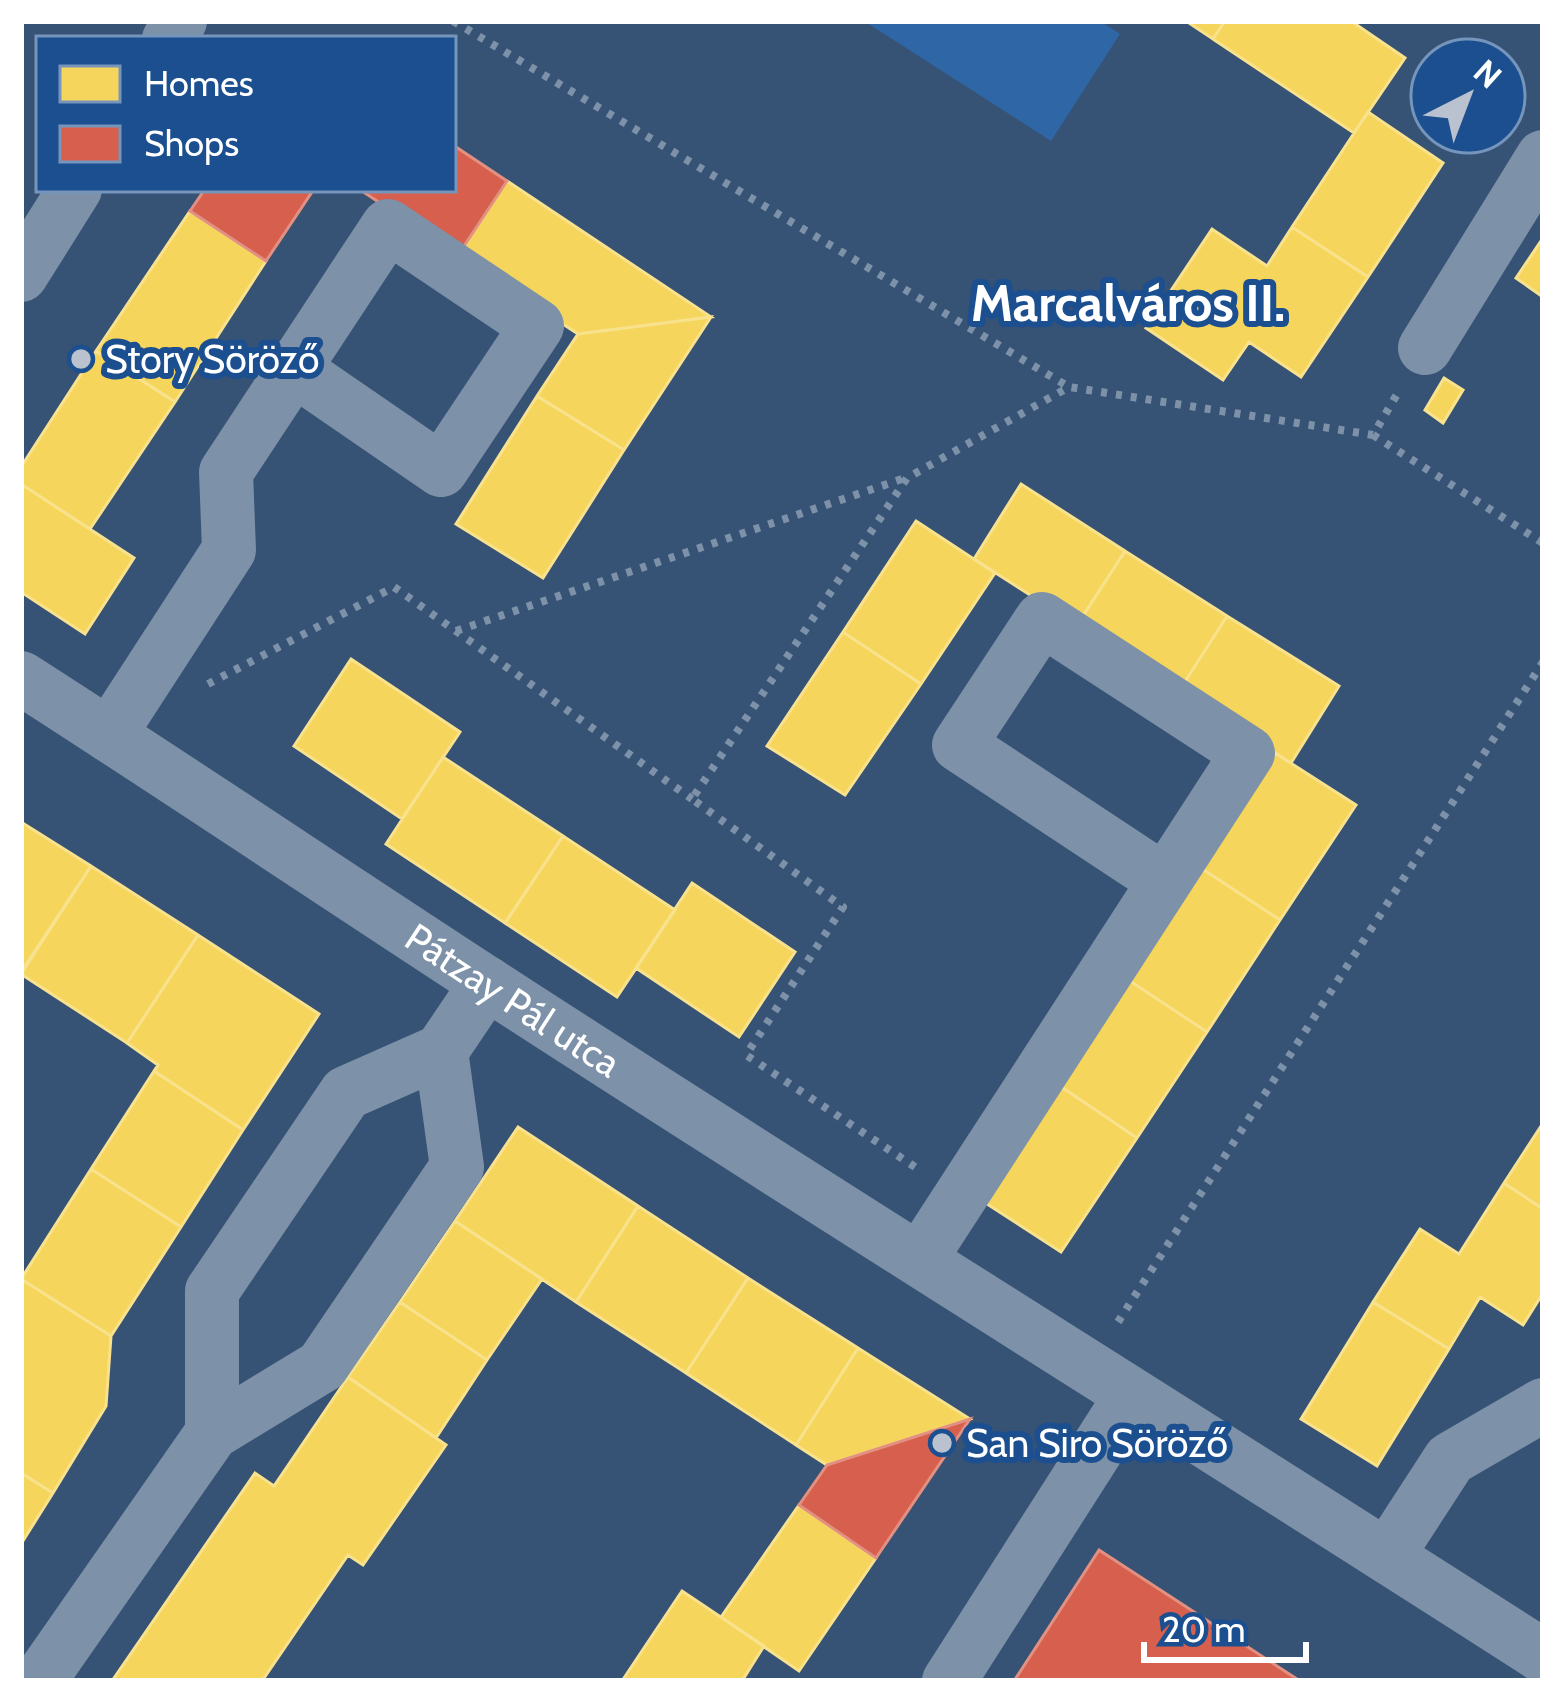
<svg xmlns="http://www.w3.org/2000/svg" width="1564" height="1702" font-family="Cabin,sans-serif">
	<rect width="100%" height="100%" fill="#365274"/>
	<path fill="#2f66a5" d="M 864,21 L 1100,21 L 1120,34 L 1051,141 Z"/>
	<path fill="#f6d55c" stroke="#f9e28d" stroke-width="3" d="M 1186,21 L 1225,21 L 1213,39 Z
		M 1225,21 L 1351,21 L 1405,58 L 1354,133 L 1213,39 Z
		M 1368,112 L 1443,163 L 1368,277 L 1292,227 Z
		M 507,181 L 711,317 L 578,334 L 458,255 Z
		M 190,211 L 266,261 L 175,402 L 96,351 Z
		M 1292,227 L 1368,277 L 1301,377 L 1249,342 L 1223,380 L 1146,328 L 1212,229 L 1267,266 Z
		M 1543,238 L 1543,297 L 1516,278 Z
		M 711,317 L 624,450 L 537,396 L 578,334 Z
		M 96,351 L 175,402 L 90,529 L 21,484 L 21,467 Z
		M 1444,378 L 1463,390 L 1443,423 L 1425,410 Z
		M 537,396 L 624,450 L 543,578 L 456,524 Z
		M 21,484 L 134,558 L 85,634 L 21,592 Z
		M 1021,484 L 1125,551 L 1077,625 L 974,559 Z
		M 916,521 L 995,573 L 921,684 L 843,632 Z
		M 1125,551 L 1227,616 L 1179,691 L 1077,625 Z
		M 1227,616 L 1339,686 L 1291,763 L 1179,691 Z
		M 843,632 L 921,684 L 845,795 L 767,746 Z
		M 351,659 L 460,732 L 402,819 L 294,746 Z
		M 1275,753 L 1356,805 L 1280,920 L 1201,868 Z
		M 443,757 L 563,836 L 505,923 L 386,844 Z
		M 21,822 L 91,866 L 21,972 Z
		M 563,836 L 675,910 L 617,997 L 505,923 Z
		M 91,866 L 198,935 L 127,1043 L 21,974 Z
		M 1201,868 L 1280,920 L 1207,1032 L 1127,979 Z
		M 692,883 L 795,952 L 739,1037 L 636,968 Z
		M 198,935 L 319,1014 L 243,1130 L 154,1071 L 158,1065 L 127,1043 Z
		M 1127,979 L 1207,1032 L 1137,1138 L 1057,1084 Z
		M 154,1071 L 243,1130 L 181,1227 L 91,1169 Z
		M 1057,1084 L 1137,1138 L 1061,1252 L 981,1200 Z
		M 1543,1123 L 1543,1209 L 1504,1183 Z
		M 518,1127 L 638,1206 L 576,1302 L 455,1221 Z
		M 91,1169 L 181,1227 L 111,1336 L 21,1279 Z
		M 1504,1183 L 1543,1209 L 1543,1293 L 1523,1325 L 1480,1297 L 1449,1349 L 1373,1302 L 1420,1229 L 1459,1254 Z
		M 638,1206 L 748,1278 L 686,1373 L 576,1302 Z
		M 455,1221 L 542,1279 L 487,1360 L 400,1302 Z
		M 748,1278 L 858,1348 L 796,1445 L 686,1373 Z
		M 21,1279 L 111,1336 L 106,1406 L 53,1493 L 21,1473 Z
		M 400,1302 L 487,1360 L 436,1438 L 348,1377 Z
		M 1373,1302 L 1449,1349 L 1377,1466 L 1301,1419 Z
		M 858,1348 L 970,1419 L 827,1465 L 796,1445 Z
		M 348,1377 L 446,1445 L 363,1565 L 348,1555 L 262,1681 L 112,1681 L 255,1473 L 274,1486 Z
		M 21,1473 L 53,1493 L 21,1544 Z
		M 799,1505 L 876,1558 L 799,1671 L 721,1617 Z
		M 682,1591 L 764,1646 L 742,1681 L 622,1681 Z"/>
	<path fill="#d6604d" stroke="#e29082" stroke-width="3" d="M 453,145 L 507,181 L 458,255 L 359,189 L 453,189 Z
		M 205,189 L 314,189 L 266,261 L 190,211 Z
		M 970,1419 L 876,1558 L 799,1505 L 827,1465 Z
		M 1099,1550 L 1300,1681 L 1014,1681 Z"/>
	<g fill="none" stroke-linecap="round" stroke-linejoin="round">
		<path stroke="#7d92a8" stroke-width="8" stroke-dasharray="6 9" stroke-linecap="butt" d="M 453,21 L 1069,387
			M 1373,435 L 1543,543
			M 456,631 L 905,478
			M 208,684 L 394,587 L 692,799
			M 915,1167 L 746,1055 L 843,907 L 692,799 L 907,478 L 1069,387 L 1373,435 L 1399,391
			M 1118,1322 L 1543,662"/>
		<g stroke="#7d92a8" stroke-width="54">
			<path d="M 169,39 L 180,21"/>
			<path d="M 21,275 L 75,189"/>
			<path d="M 1425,348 L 1543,157"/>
			<path id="s1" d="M 21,678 C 177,778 330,881 485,982 C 836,1210 1191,1430 1543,1656"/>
			<path d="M 109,735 L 229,550 L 226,472 L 388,226 L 537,326 L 441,470 L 294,369"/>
			<path d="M 920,1259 L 1248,753 L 1042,619 L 959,745 L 1165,881"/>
			<path d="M 212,1433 L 212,1291 L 346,1093 L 441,1051 L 487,983"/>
			<path d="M 1387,1556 L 1450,1459 L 1543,1405"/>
			<path d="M 39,1681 L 212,1433 L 322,1366 L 457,1167 L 441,1051"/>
			<path d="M 949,1681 L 1131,1396"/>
		</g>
	</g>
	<g fill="#b9c2ce" stroke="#1b4f8f" stroke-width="4.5">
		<circle cx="81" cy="359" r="12"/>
		<circle cx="942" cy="1443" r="12"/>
	</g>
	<g text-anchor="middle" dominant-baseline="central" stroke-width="12" stroke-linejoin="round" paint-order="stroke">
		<g font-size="39" fill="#fff" stroke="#1b4f8f" text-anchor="start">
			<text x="105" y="359">Story Söröző</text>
			<text x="966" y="1443">San Siro Söröző</text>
		</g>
		<g font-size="39" fill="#fff" stroke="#1b4f8f">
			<text stroke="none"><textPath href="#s1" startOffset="588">Pátzay Pál utca</textPath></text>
		</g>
		<g font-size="51" font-weight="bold" fill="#fff" stroke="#1b4f8f">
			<text x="1128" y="303">Marcalváros II.</text>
		</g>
	</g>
	<rect width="1564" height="1702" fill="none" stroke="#ffffff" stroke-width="48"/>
	<rect x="36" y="36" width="420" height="156" fill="#1b4f8f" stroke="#7695bc" stroke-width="3"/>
	<rect x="60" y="66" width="60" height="36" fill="#f6d55c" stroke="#7695bc" stroke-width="3"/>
	<text x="144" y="96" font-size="36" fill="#ffffff">Homes</text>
	<rect x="60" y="126" width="60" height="36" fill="#d6604d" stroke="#7695bc" stroke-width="3"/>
	<text x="144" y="156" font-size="36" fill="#ffffff">Shops</text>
	<g transform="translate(1468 96) rotate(42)"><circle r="57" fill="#1b4f8f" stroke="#7695bc" stroke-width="3"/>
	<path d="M0-9L21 45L0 30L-21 45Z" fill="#b9c2ce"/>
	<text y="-18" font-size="33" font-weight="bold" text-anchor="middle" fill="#ffffff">N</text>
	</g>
	<path d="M1144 1642v18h162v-18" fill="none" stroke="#ffffff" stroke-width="6"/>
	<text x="1162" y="1642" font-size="36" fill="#ffffff" stroke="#1b4f8f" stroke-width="9" paint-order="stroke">20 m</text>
</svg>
